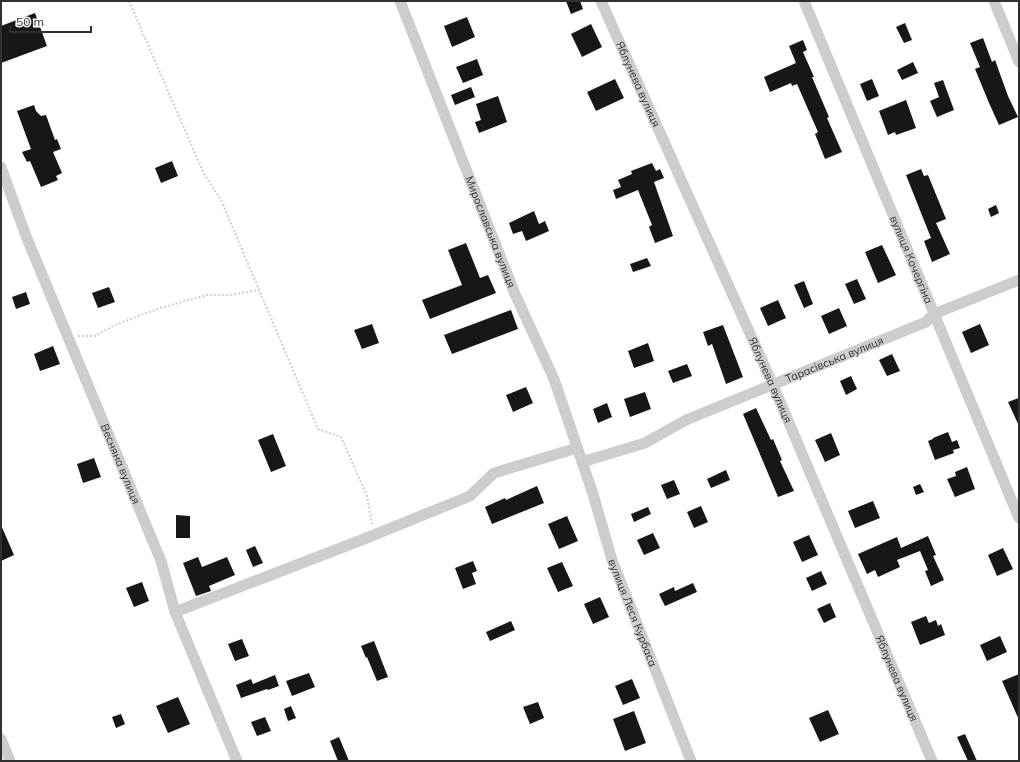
<svg xmlns="http://www.w3.org/2000/svg" width="1020" height="762" font-family="Mulish,sans-serif">
	<rect width="100%" height="100%" fill="#fff"/>
	<path fill="#171717" d="M 566,1 L 580,1 L 583,9 L 571,14 Z
		M 35,13 L 47,46 L 1,63 L 1,26 Z
		M 467,17 L 475,37 L 452,47 L 444,26 Z
		M 905,23 L 912,40 L 904,43 L 896,27 Z
		M 591,24 L 602,47 L 582,57 L 571,34 Z
		M 983,38 L 992,62 L 995,60 L 1008,96 L 1018,117 L 999,125 L 989,103 L 975,69 L 980,67 L 970,43 Z
		M 803,40 L 807,50 L 803,52 L 814,77 L 812,77 L 829,117 L 827,118 L 842,152 L 825,159 L 815,134 L 818,132 L 797,84 L 792,86 L 791,83 L 770,92 L 764,77 L 796,63 L 789,46 Z
		M 477,59 L 483,75 L 463,83 L 456,67 Z
		M 913,62 L 918,73 L 902,80 L 897,70 Z
		M 615,79 L 624,98 L 596,111 L 587,92 Z
		M 872,79 L 879,96 L 867,101 L 860,84 Z
		M 943,80 L 954,110 L 937,117 L 930,101 L 939,97 L 934,83 Z
		M 471,87 L 475,97 L 455,105 L 451,95 Z
		M 498,96 L 507,122 L 479,133 L 475,122 L 481,120 L 476,104 Z
		M 906,100 L 916,128 L 896,135 L 895,132 L 888,135 L 879,111 Z
		M 34,105 L 36,111 L 41,116 L 46,115 L 55,140 L 57,139 L 61,149 L 53,152 L 62,173 L 56,176 L 58,180 L 41,187 L 30,161 L 27,162 L 22,152 L 31,149 L 17,111 Z
		M 172,161 L 178,176 L 161,183 L 155,168 Z
		M 652,163 L 656,171 L 660,169 L 664,178 L 654,182 L 673,236 L 655,243 L 649,227 L 652,225 L 638,190 L 616,199 L 613,190 L 621,187 L 618,180 L 632,174 L 631,171 Z
		M 921,169 L 924,176 L 928,175 L 946,219 L 936,223 L 950,254 L 932,262 L 924,241 L 931,238 L 906,175 Z
		M 996,205 L 999,213 L 991,217 L 988,209 Z
		M 534,211 L 539,224 L 545,221 L 549,231 L 526,241 L 522,231 L 513,234 L 509,223 Z
		M 466,243 L 480,278 L 488,275 L 496,293 L 430,319 L 422,300 L 462,285 L 448,250 Z
		M 882,245 L 896,275 L 878,283 L 865,252 Z
		M 647,258 L 651,266 L 633,272 L 630,264 Z
		M 857,279 L 866,299 L 854,304 L 845,284 Z
		M 804,281 L 813,304 L 804,308 L 794,285 Z
		M 109,287 L 115,302 L 98,308 L 92,293 Z
		M 26,292 L 30,304 L 16,309 L 12,297 Z
		M 778,300 L 786,318 L 768,326 L 760,308 Z
		M 839,308 L 847,326 L 829,334 L 821,316 Z
		M 511,310 L 518,329 L 452,354 L 444,335 Z
		M 372,324 L 379,343 L 362,349 L 354,330 Z
		M 980,324 L 989,345 L 971,353 L 962,332 Z
		M 723,325 L 743,377 L 726,384 L 712,344 L 708,346 L 703,332 Z
		M 648,343 L 654,361 L 634,368 L 628,351 Z
		M 53,346 L 60,364 L 40,371 L 34,354 Z
		M 892,354 L 900,371 L 887,376 L 879,360 Z
		M 687,364 L 692,376 L 673,383 L 668,371 Z
		M 851,376 L 857,389 L 846,395 L 840,381 Z
		M 526,387 L 533,403 L 513,412 L 506,395 Z
		M 645,392 L 651,409 L 630,417 L 624,399 Z
		M 1019,398 L 1019,426 L 1008,402 Z
		M 607,403 L 612,417 L 598,423 L 593,409 Z
		M 756,408 L 771,440 L 773,439 L 782,460 L 780,461 L 794,491 L 778,497 L 743,414 Z
		M 948,432 L 952,442 L 957,440 L 960,448 L 953,450 L 954,453 L 935,460 L 928,441 L 933,439 L 933,438 Z
		M 831,433 L 840,455 L 825,462 L 815,440 Z
		M 273,434 L 286,466 L 271,472 L 258,440 Z
		M 94,458 L 101,477 L 83,483 L 77,464 Z
		M 967,467 L 975,489 L 955,497 L 947,479 L 956,476 L 955,472 Z
		M 726,470 L 730,480 L 711,488 L 707,479 Z
		M 674,480 L 680,494 L 667,499 L 661,485 Z
		M 920,484 L 924,492 L 916,495 L 913,487 Z
		M 537,486 L 544,503 L 492,524 L 485,507 L 505,498 L 506,500 Z
		M 873,501 L 880,518 L 855,528 L 848,511 Z
		M 701,506 L 708,522 L 694,528 L 687,512 Z
		M 648,507 L 651,514 L 634,522 L 631,514 Z
		M 176,515 L 190,516 L 190,538 L 176,538 Z
		M 567,516 L 578,541 L 559,549 L 548,524 Z
		M 1,525 L 14,555 L 1,561 Z
		M 653,533 L 660,548 L 644,555 L 637,540 Z
		M 809,535 L 818,555 L 802,562 L 793,542 Z
		M 928,536 L 936,555 L 933,556 L 944,580 L 931,586 L 925,571 L 928,570 L 920,551 L 897,560 L 900,567 L 878,577 L 875,570 L 867,574 L 858,554 L 897,537 L 901,548 Z
		M 255,546 L 263,563 L 253,567 L 246,550 Z
		M 1003,548 L 1013,569 L 997,576 L 988,555 Z
		M 198,557 L 202,567 L 227,557 L 235,575 L 209,586 L 211,591 L 196,596 L 183,563 Z
		M 473,561 L 477,571 L 472,573 L 476,584 L 463,589 L 455,568 Z
		M 562,562 L 573,586 L 558,592 L 547,568 Z
		M 821,571 L 827,584 L 812,591 L 806,578 Z
		M 142,582 L 149,601 L 134,607 L 126,588 Z
		M 693,583 L 697,592 L 665,606 L 659,594 L 674,587 L 675,591 Z
		M 600,597 L 609,617 L 593,624 L 584,604 Z
		M 830,603 L 836,617 L 824,623 L 817,609 Z
		M 926,616 L 929,623 L 936,620 L 938,626 L 941,624 L 945,635 L 920,645 L 911,622 Z
		M 511,621 L 515,630 L 490,641 L 486,632 Z
		M 1000,636 L 1007,652 L 987,661 L 980,645 Z
		M 242,639 L 249,656 L 235,661 L 228,644 Z
		M 374,641 L 388,677 L 377,681 L 367,657 L 366,658 L 361,646 Z
		M 309,673 L 315,687 L 292,696 L 286,681 Z
		M 1019,674 L 1019,720 L 1002,681 Z
		M 275,675 L 279,686 L 268,690 L 267,689 L 241,698 L 236,685 L 251,679 L 253,684 Z
		M 632,679 L 640,698 L 623,705 L 615,686 Z
		M 178,697 L 190,724 L 168,733 L 156,706 Z
		M 538,702 L 544,718 L 530,724 L 523,707 Z
		M 291,706 L 296,718 L 288,721 L 284,709 Z
		M 828,710 L 839,734 L 820,742 L 809,718 Z
		M 634,711 L 646,743 L 625,751 L 613,719 Z
		M 121,714 L 125,724 L 116,728 L 112,717 Z
		M 265,717 L 271,731 L 257,736 L 251,722 Z
		M 965,734 L 977,761 L 968,761 L 957,737 Z
		M 339,737 L 349,761 L 338,761 L 330,741 Z"/>
	<g fill="none" stroke-linecap="round" stroke-linejoin="round">
		<path stroke="#cdcdcd" stroke-width="2" stroke-dasharray="2 2" stroke-linecap="butt" d="M 129,1 L 204,174 L 221,200 L 318,429 L 341,437 L 367,496 L 372,525
			M 78,336 L 95,336 L 115,325 L 160,308 L 207,295 L 230,295 L 259,290"/>
		<g stroke="#cdcdcd" stroke-width="11">
			<path id="s1" d="M 400,1 L 515,294 L 554,379 L 593,494 L 612,560 L 691,761"/>
			<path id="s2" d="M 601,1 L 773,385 L 932,761"/>
			<path id="s3" d="M 804,1 L 1019,518"/>
			<path d="M 994,1 L 1019,62"/>
			<path id="s4" d="M 1,167 L 26,236 L 161,561 L 175,612 L 237,761"/>
			<path id="s5" d="M 582,462 L 645,443 L 686,420 L 926,322 L 934,314 L 1019,280"/>
			<path d="M 175,612 L 364,539 L 470,496 L 494,473 L 577,448"/>
			<path d="M 1,739 L 10,761"/>
		</g>
	</g>
	<g text-anchor="middle" dominant-baseline="central" stroke-width="4" stroke-linejoin="round" paint-order="stroke">
		<g font-size="11" fill="#303030" stroke="#fff">
			<text stroke="none"><textPath href="#s2" startOffset="91">Яблунева вулиця</textPath></text>
			<text stroke="none"><textPath href="#s1" startOffset="248">Мирославська вулиця</textPath></text>
			<text stroke="none"><textPath href="#s3" startOffset="280">вулиця Кочергіна</textPath></text>
			<text stroke="none"><textPath href="#s5" startOffset="273">Тарасівська вулиця</textPath></text>
			<text stroke="none"><textPath href="#s2" startOffset="415">Яблунева вулиця</textPath></text>
			<text stroke="none"><textPath href="#s4" startOffset="320">Весняна вулиця</textPath></text>
			<text stroke="none"><textPath href="#s1" startOffset="655">вулиця Леся Курбаса</textPath></text>
			<text stroke="none"><textPath href="#s2" startOffset="739">Яблунева вулиця</textPath></text>
		</g>
	</g>
	<rect width="1020" height="762" fill="none" stroke="#303030" stroke-width="4"/>
	<path d="M10 26v6h81v-6" fill="none" stroke="#303030" stroke-width="2"/>
	<text x="16" y="26" font-size="12" fill="#303030" stroke="#ffffff" stroke-width="3" paint-order="stroke">50 m</text>
</svg>
